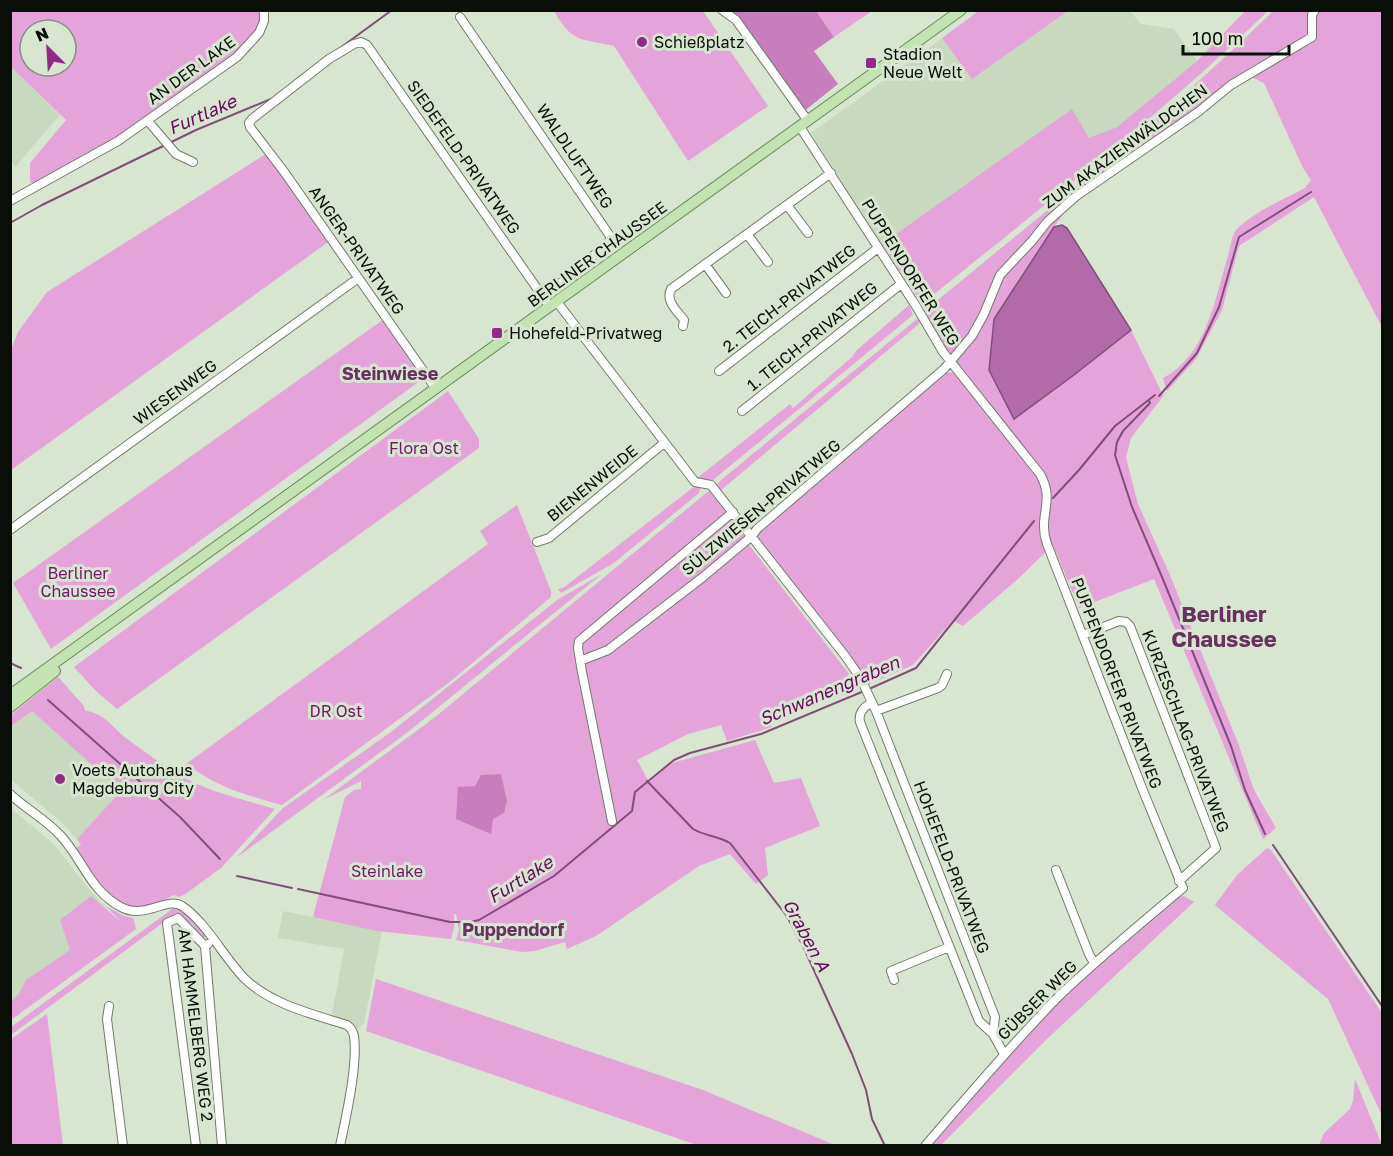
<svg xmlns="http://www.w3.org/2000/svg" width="1393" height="1156" font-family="'Golos Text',sans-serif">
	<rect width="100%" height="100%" fill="#d8e5d1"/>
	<path fill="#c8d9bf" d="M 1068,11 L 1130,11 L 1141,24 L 1174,29 L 1197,61 L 1117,127 L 1089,138 L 1071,110 L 882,244 L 811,133 L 942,38 L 972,79 Z
		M 11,67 L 60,115 L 15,167 L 11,160 Z
		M 32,710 L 121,791 L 77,839 L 60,821 L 11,780 L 11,726 Z
		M 10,808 L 53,843 L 88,888 L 128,931 L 10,1016 Z
		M 283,911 L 382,931 L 364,1023 L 353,1033 L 331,1020 L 344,949 L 278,938 Z"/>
	<path fill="#e4a4d9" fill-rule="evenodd" d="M 261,10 L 258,28 L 242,49 L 99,149 L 35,183 L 30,182 L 30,163 L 66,120 L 11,67 L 10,11 ZM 30,30 L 66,30 L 66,66 L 30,66 Z
		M 980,10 L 1068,10 L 1068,11 L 972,79 L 942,38 Z
		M 554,11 L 703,11 L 768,106 L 688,161 L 614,46 C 580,38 573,44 554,11 Z
		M 816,11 L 872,11 L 834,37 Z
		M 1245,11 L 1268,11 C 1160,116 1039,209 922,304 L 882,244 L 1072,109 L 1089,138 L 1117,127 L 1197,61 Z
		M 1273,11 L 1382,11 L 1382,327 L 1314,197 L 1239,246 L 1222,310 L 1196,359 L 1167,391 L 1131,438 L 1126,458 L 1138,504 L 1170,575 L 1238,743 L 1254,790 L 1276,828 L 1263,839 L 1154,579 L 1079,608 L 1053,545 L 1018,579 L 963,626 L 953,620 L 913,665 L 867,685 L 857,665 L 757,537 L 758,534 L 946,373 L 955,372 L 1005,425 L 946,349 L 926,315 L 927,309 C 1044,212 1165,118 1273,11 ZM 1247,75 L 1264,83 L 1303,168 L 1311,180 L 1305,188 C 1283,200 1255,211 1237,229 C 1231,235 1230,250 1227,259 C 1215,301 1205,357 1163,378 L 1167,391 L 1163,395 L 1131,330 L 1074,375 L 1054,227 L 1075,197 Z
		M 269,152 L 331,240 L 11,470 L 11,350 L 18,332 L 47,292 Z
		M 909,305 L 913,315 L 713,480 L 696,479 L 790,404 L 793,408 L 852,357 L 857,350 Z
		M 384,319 L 424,378 L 51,649 L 13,583 Z
		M 917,319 L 920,319 L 919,324 L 720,491 L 716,486 L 721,480 Z
		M 448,391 L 479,439 L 479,448 L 117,709 L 96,691 L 74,667 Z
		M 695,486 L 701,487 L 699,493 L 614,563 L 561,593 L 558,589 L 563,588 Z
		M 711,489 L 745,534 L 749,545 L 849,674 L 835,689 L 769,720 L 772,727 L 727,741 L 721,725 L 688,734 L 637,760 L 649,782 L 672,763 L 755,740 L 774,783 L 801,778 L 820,826 L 765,848 L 768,875 L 756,884 L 730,854 L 699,866 L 596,936 L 567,949 L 565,942 L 535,951 L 522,952 L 456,940 L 459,930 L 456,914 L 454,914 L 454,927 L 451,939 L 377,931 L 313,917 L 345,797 L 354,790 L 361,789 L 361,781 L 323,800 L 434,718 Z
		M 517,505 L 551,591 L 551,597 L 451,681 L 282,805 C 243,794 219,788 186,764 L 488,544 L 480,531 Z
		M 602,574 L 408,732 L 236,858 L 283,808 L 391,732 L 557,600 Z
		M 58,677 L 84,706 L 85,711 C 103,712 112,727 126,738 C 150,756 177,776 204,787 C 227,796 252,802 275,809 L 221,868 L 184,895 L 179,897 L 174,895 C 165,899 158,904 148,907 C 113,917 91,872 75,849 L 81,845 L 77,839 L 121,791 L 32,711 L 11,726 L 11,715 Z
		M 1267,848 L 1271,850 L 1382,1013 L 1382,1116 L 1328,999 L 1215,905 L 1237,875 Z
		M 91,896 L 122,923 L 106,906 L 124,916 L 133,918 L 136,929 L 11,1020 L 11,1001 L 19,994 L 26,980 L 70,950 L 60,920 Z
		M 1184,896 L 1194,902 L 1047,1039 L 941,1145 L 930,1146 L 1042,1019 L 1094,968 L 1177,897 Z
		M 175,907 L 190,917 L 205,935 L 204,940 L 193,929 L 195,927 L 191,923 L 187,925 L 180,915 L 176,913 L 11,1035 L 11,1027 Z
		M 376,979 L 703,1090 L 835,1145 L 697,1145 L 366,1031 Z
		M 47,1014 L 63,1145 L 11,1145 L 11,1039 Z
		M 1355,1079 L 1382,1145 L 1319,1145 L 1324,1133 L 1350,1109 L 1353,1101 Z"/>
	<path fill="#c87dbc" d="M 722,11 L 816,11 L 834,37 L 814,51 L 838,84 L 803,112 L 734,18 Z
		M 501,774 L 507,801 L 504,813 L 493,819 L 491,834 L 456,819 L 458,787 L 475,786 L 481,775 Z"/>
	<path fill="#b36aa8" stroke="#804e78" stroke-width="1.5" d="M 1062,225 L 1067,228 L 1131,330 L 1074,375 L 1014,419 L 989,370 L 994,319 L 1054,227 Z"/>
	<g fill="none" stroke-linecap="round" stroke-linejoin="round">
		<path stroke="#804e78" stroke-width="2" d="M 340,48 L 392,10
			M 10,223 L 42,205 L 196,130 L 271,99
			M 1159,396 L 1197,353 L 1219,307 L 1239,237 L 1311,192
			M 1149,401 L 1150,403 L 1123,431 L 1117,442 L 1115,455 L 1132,507 L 1162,577 L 1231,746 L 1245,790 L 1265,834
			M 1053,498 L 1079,470 L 1115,426 L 1155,395
			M 10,663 L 21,668
			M 869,689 L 916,668 L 1034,521
			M 48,700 L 180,817 L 220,859
			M 647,781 L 693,829 C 705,836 718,836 730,843 L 786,915 L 802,944 L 852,1054 L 866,1090 L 872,1119 L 885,1146
			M 1273,845 L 1382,1006
			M 237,876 L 292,888
			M 298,889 L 450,922 L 470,922 L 479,920 L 554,876 L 632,811 L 635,792 L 674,760 L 690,753 L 761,734 L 864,691"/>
		<g stroke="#707b6a" stroke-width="10">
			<path id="minor" d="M 722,10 L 736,20 L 808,121
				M 460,17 L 610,236 L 610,240 L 606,245 L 543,298
				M 148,121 L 176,154 L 193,162
				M 800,127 L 916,306 L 943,352 L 1040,474 C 1056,502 1037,515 1047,544 L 1144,793 L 1183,888 C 1141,923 1099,958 1059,996 C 1012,1044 969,1095 925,1146
				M 10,201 L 118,141 L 237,57 L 259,33 L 264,21 L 264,10
				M 787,205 L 808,233
				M 747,234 L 768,262
				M 705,264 L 726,293
				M 557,302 L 695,482 L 711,485 L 846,657 L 861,679 L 876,711 L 995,1017 L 993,1034 L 1004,1054
				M 683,326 L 684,320 C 677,311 665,301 671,289 L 831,173
				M 719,371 L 878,248
				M 436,389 L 285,173 L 250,127 L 249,123 L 252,119 L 329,59 L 354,44 L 361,42 L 367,45 L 550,307
				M 742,411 L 901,284
				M 10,530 L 357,279
				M 537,542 L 549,538 L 664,443
				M 1083,635 L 1119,621 L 1126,622 L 1130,626 L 1216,848 L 1179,881
				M 580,661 L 608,650 L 703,577 L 752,536 L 757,529 L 944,369 L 972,336 L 984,314 L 1000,275 L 1032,241 L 1047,222 L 1075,197 L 1198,112 L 1231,85 L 1312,37 L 1312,15 L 1315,10
				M 871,703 C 864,707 858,712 860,722 L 979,1021 L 993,1034
				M 876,711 L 938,688 L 942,685 L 947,674
				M 10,794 C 26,809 45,819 60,835 C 82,858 90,891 121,907 C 145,920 167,896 182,906 C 206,922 223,956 244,978 C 270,1004 312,1014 347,1025 C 351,1028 353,1031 354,1036 C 358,1065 346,1117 340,1146
				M 612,821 L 582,672 L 578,648 L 579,641 L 733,512
				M 1056,870 L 1089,954 L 1094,963
				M 208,944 L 205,946 L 222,1146
				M 894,980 L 891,971 L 949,947
				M 109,1006 L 107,1019 L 123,1146
				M 196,1146 L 167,923 L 178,918 L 205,946"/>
		</g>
		<g stroke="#698c55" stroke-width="12">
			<path id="major" d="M 10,695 L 961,10
				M 10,707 L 55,671"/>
		</g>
		<use href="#minor" stroke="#fff" stroke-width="8"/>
		<use href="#major" stroke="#c4e3b2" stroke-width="10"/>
	</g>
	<g fill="#942889" stroke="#d8e5d1" stroke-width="2">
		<circle cx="642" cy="42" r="6"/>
		<rect x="865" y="57" width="12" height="12" rx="3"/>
		<rect x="491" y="327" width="12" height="12" rx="3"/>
		<circle cx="60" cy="779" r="6"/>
	</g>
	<g text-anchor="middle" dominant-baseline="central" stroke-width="6" stroke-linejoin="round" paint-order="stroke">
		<g font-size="16" fill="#0a0e08" stroke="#d8e5d1" text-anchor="start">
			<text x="654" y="42">Schießplatz</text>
			<text x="883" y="54">Stadion<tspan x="883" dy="18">Neue Welt</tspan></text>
			<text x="509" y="333">Hohefeld-Privatweg</text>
			<text x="72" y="770">Voets Autohaus<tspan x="72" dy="18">Magdeburg City</tspan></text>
		</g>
		<g font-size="16" fill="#0a0e08" stroke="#d8e5d1">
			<text transform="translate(191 70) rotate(-36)">AN DER LAKE</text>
			<text transform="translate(1125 146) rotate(-36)">ZUM AKAZIENWÄLDCHEN</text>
			<text transform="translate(575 156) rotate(56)">WALDLUFTWEG</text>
			<text transform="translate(464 157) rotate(55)">SIEDEFELD-PRIVATWEG</text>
			<text transform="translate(357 250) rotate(55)">ANGER-PRIVATWEG</text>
			<text transform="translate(597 254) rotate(-36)">BERLINER CHAUSSEE</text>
			<text transform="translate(911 272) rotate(58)">PUPPENDORFER WEG</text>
			<text transform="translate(789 298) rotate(-38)">2. TEICH-PRIVATWEG</text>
			<text transform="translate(812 336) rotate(-39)">1. TEICH-PRIVATWEG</text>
			<text transform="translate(175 392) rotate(-36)">WIESENWEG</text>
			<text transform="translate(592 483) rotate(-39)">BIENENWEIDE</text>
			<text transform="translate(761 507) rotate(-40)">SÜLZWIESEN-PRIVATWEG</text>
			<text transform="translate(1117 683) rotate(69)">PUPPENDORFER PRIVATWEG</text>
			<text transform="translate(1186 731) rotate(69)">KURZESCHLAG-PRIVATWEG</text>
			<text transform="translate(952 867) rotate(69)">HOHEFELD-PRIVATWEG</text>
			<text transform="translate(1037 1000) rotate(-45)">GÜBSER WEG</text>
			<text transform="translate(196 1025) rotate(83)">AM HAMMELBERG WEG 2</text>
		</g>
		<g font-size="16" fill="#701667" stroke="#d8e5d1">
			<text x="424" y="448">Flora Ost</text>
			<text x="78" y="573">Berliner<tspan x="78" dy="18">Chaussee</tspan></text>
			<text x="336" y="711">DR Ost</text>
			<text x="387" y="871">Steinlake</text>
		</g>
		<g font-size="18" font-style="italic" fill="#670a5f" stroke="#d8e5d1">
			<text transform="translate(202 114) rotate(-24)">Furtlake</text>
			<text transform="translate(829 690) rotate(-23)">Schwanengraben</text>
			<text transform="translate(520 879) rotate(-32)">Furtlake</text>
			<text transform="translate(807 935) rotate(62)">Graben A</text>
		</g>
		<g font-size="18" font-weight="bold" fill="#673160" stroke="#d8e5d1">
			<text x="390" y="373">Steinwiese</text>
			<text x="513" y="929">Puppendorf</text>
		</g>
		<g font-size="22" font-weight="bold" fill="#673160" stroke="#d8e5d1">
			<text x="1224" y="613">Berliner<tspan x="1224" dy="25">Chaussee</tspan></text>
		</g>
	</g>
	<rect width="1393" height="1156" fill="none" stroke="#0a0e08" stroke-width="24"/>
	<g transform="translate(48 48) rotate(336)"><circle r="28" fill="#d8e5d1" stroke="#868f81" stroke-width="1.5"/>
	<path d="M0-4.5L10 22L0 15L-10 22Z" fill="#942889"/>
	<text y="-9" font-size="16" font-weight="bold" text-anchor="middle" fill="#0a0e08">N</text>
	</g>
	<path d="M1183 45v9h106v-9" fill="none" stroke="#0a0e08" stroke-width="3"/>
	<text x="1192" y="45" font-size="18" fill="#0a0e08" stroke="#d8e5d1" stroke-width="4.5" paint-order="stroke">100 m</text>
</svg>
